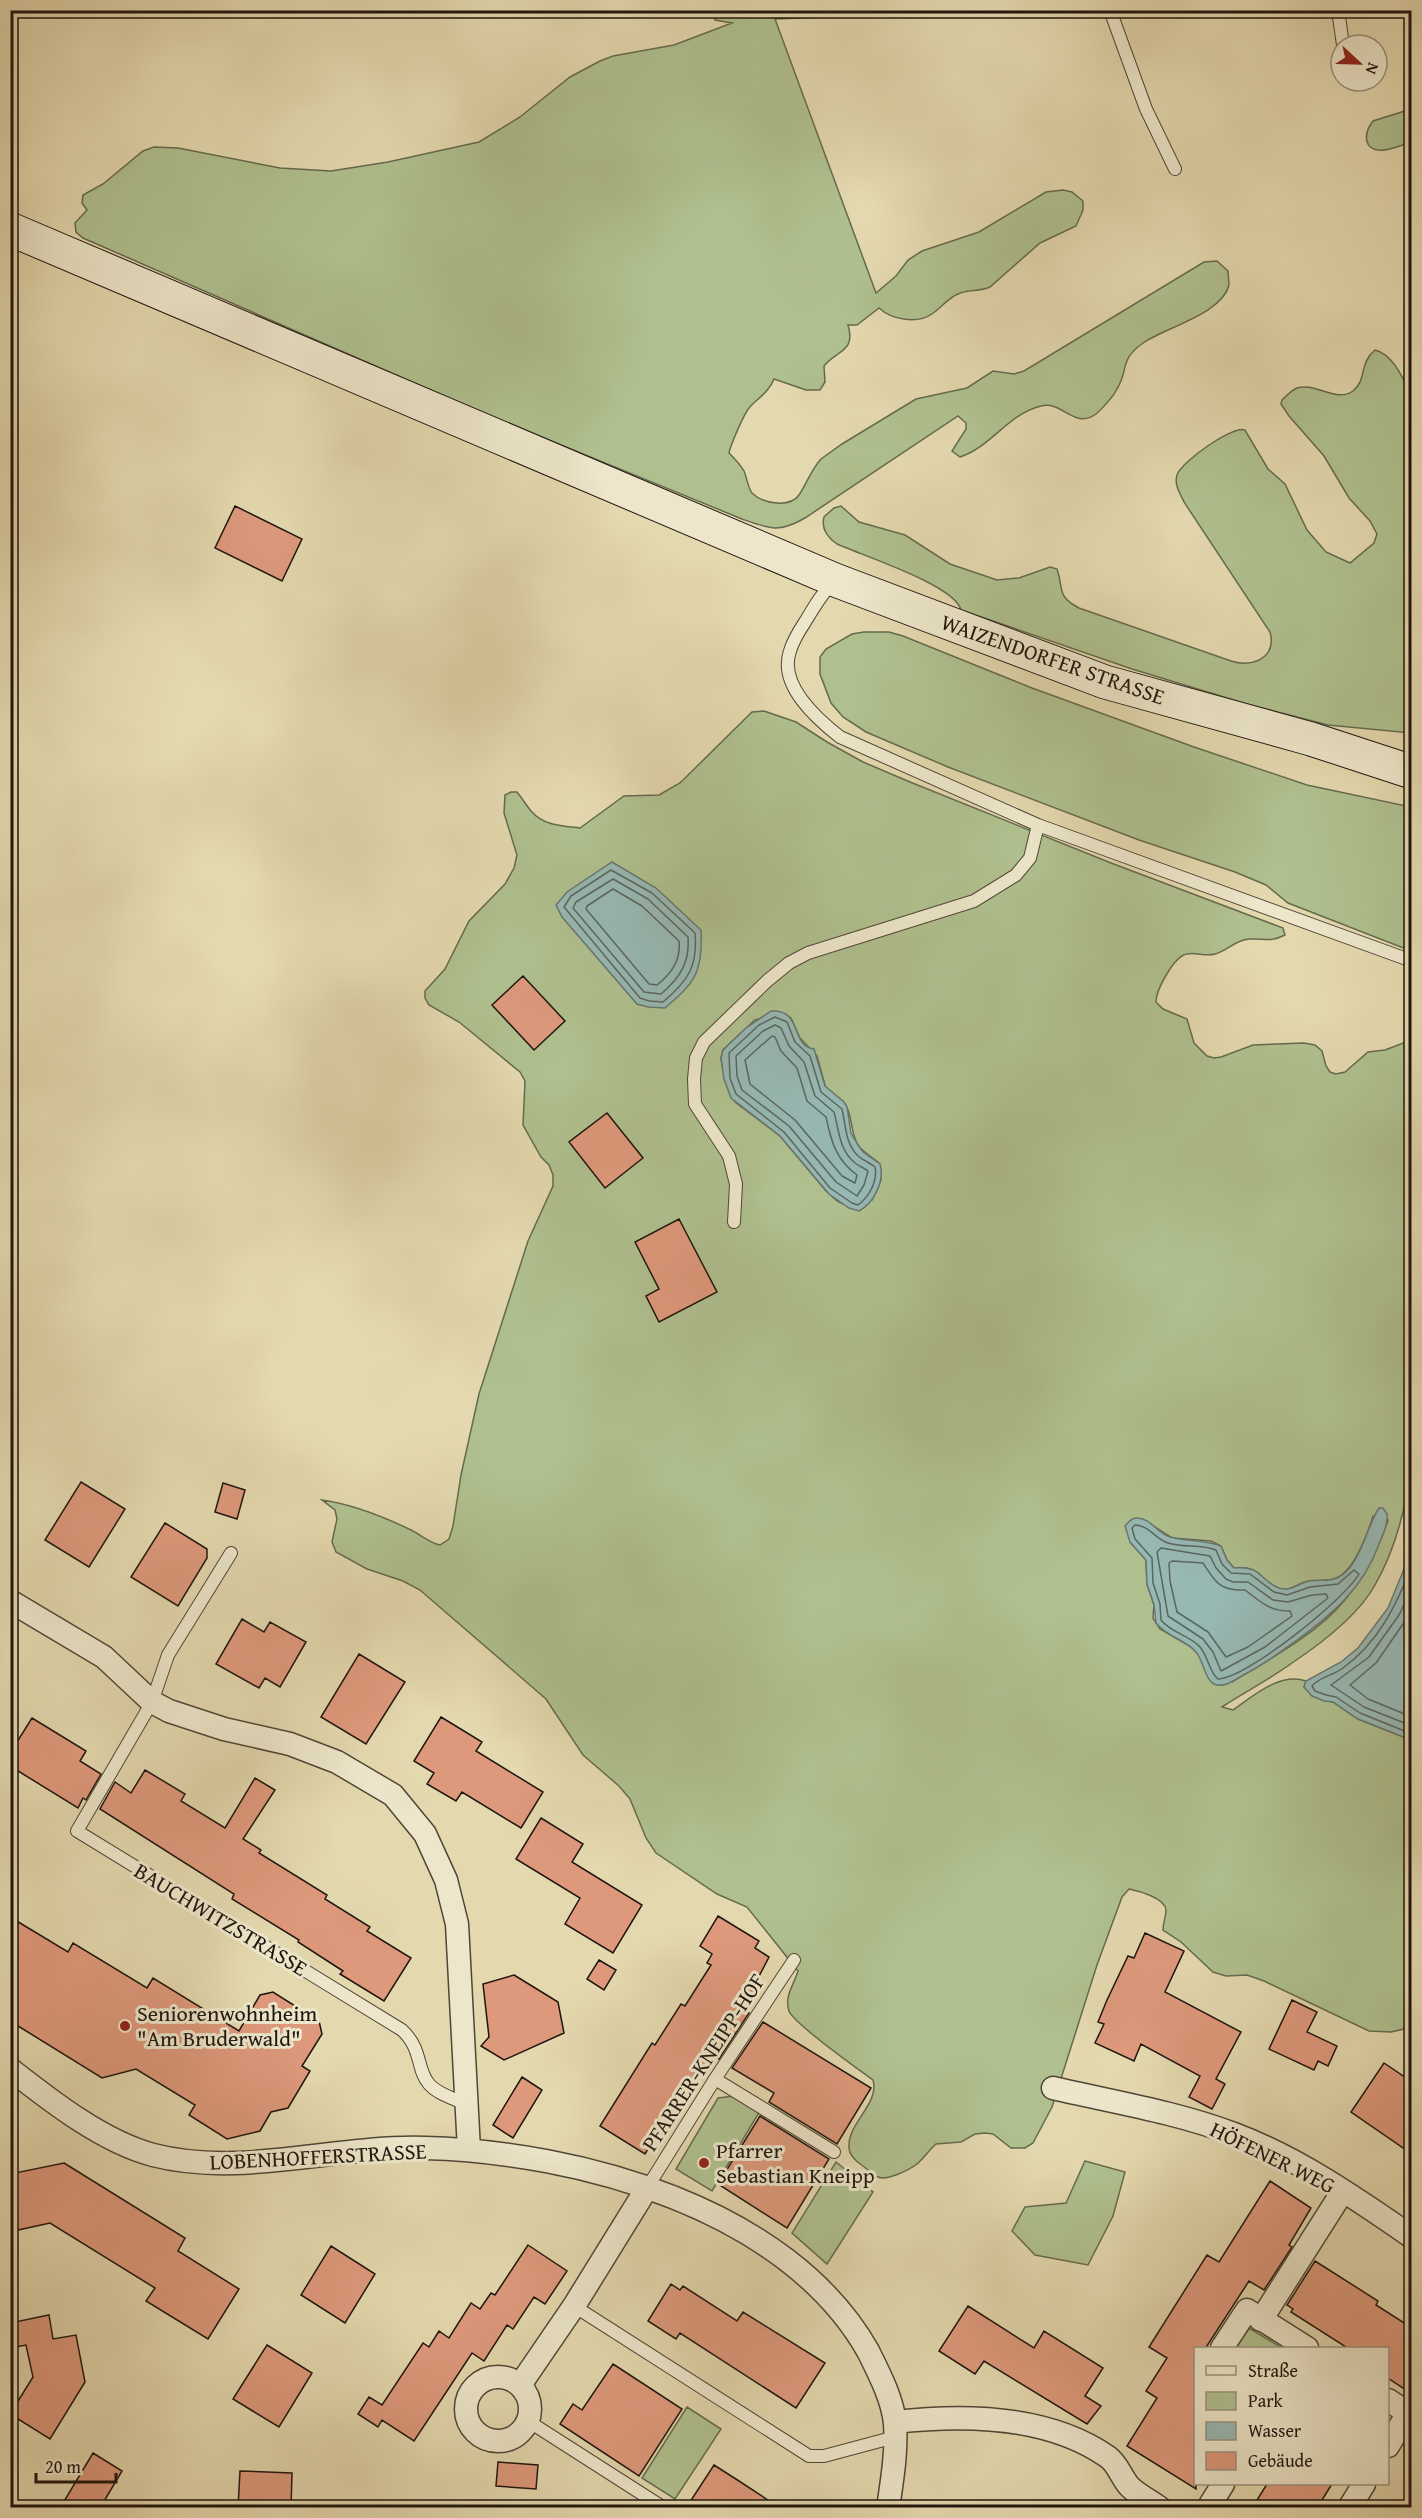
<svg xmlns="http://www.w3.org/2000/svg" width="1422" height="2518" font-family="'Gentium Book Plus',serif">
	<rect width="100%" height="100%" fill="#e4d8ae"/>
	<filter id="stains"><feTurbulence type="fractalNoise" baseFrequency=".00333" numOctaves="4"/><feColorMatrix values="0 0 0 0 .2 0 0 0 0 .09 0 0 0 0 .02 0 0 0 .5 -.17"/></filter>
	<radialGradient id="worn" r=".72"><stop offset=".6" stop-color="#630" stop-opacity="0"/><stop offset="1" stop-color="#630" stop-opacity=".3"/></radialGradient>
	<path fill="#afc08e" stroke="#666a4e" stroke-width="1.5" fill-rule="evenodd" d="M 738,10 L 869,11 L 825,17 L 775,19 L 876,293 L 896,276 L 908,260 L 922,251 L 979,232 L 1046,192 L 1063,190 L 1072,192 L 1083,201 L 1083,210 L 1076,226 L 1040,243 L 990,287 C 979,292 968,289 958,294 C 948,298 941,308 932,314 C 917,324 892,320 879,308 L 857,325 L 848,325 C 856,352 837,350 824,366 L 825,382 L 820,390 L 806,390 L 774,379 C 769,392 758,398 749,408 C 744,414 730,446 729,453 C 735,459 740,464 744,471 C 747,478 748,488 752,493 C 763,504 790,508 799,495 C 807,483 811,470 821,459 L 842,444 L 916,399 L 967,388 L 993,371 L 1014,374 L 1024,371 L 1204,262 L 1217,261 L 1228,271 C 1228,275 1229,281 1229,285 C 1222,314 1166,327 1143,343 C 1119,360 1129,369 1117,389 C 1113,397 1102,409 1096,414 C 1074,430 1062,400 1041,406 C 1008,414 991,447 960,457 L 952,451 L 966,429 L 966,423 L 958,416 L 805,518 C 779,533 770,529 742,519 L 483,413 L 83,238 L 76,232 L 75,223 L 87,210 L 82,203 L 83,195 L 103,184 L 143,151 L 154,147 L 178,148 L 280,168 L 331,171 L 388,162 L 479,142 L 520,117 L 570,77 L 600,61 L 613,56 L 674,45 L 732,23 L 715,20 L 712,13 L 713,11 L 724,13 Z
		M 1411,109 L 1411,142 C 1403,145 1393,149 1384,150 C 1363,152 1363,134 1373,121 Z
		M 1375,350 C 1393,354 1404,380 1411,395 L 1411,733 L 1328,725 L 1247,704 L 1132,669 L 961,610 C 955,585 861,555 837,544 C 827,537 821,528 824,517 L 834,508 L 841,506 L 859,522 L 905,535 L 950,564 L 997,580 L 1019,578 L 1050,567 L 1057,569 C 1064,589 1056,596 1079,608 L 1231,661 C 1252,668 1277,658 1270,632 L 1184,502 C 1180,493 1174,485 1177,475 C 1181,462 1233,425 1245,430 L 1268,469 L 1285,484 L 1307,530 L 1326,552 L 1350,563 L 1374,543 L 1377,534 L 1370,521 L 1349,498 L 1324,456 L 1289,416 L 1281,404 L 1282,400 C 1286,396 1292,390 1297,388 C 1314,382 1337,403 1353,391 C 1367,380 1359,363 1375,350 Z
		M 864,632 L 889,632 L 903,636 L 1032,688 L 1194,747 L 1307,785 L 1411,807 L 1411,951 L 1288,903 L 1266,885 L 1235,872 L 1139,840 L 948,767 L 866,732 L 843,717 L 831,703 L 820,674 L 820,657 L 826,649 L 852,634 Z
		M 764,711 L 796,722 L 827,742 L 863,762 L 910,782 L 1111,863 L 1283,928 L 1285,935 C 1269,943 1265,938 1249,939 C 1235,940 1227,951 1215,954 C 1206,957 1196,952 1187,954 C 1174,956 1156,990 1156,1002 L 1163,1009 L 1187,1019 L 1194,1043 L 1207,1056 L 1214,1058 L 1221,1057 L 1253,1045 L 1304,1043 L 1315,1045 L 1322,1051 L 1326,1066 L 1330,1072 L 1336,1074 L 1345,1072 L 1368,1052 L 1385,1050 L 1411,1040 L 1411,1467 C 1406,1507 1395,1550 1375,1585 C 1358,1616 1322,1643 1292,1663 C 1270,1679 1245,1692 1222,1707 L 1233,1710 C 1253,1696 1280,1672 1306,1681 L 1304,1687 L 1319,1698 L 1333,1702 L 1358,1719 L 1411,1740 L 1411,2023 L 1404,2029 L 1391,2032 L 1369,2031 L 1264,1981 L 1247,1975 L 1226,1976 L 1213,1972 L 1181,1942 L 1163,1930 C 1163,1922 1166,1917 1166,1910 C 1165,1898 1139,1891 1129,1889 L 1122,1897 L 1097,1965 L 1052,2107 L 1033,2143 L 1025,2148 L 1011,2148 L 993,2134 L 985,2133 L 975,2134 L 961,2142 L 936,2144 C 929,2150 924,2158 917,2164 C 909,2170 887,2181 878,2177 C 873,2175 867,2169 863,2166 C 857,2162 849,2156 849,2148 C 847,2123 880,2104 873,2080 C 858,2069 794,2024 789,2011 C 784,1996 794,1985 798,1971 L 747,1907 L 717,1894 L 656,1853 L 646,1838 L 630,1799 L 619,1786 L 583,1755 L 546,1699 L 420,1590 L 403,1581 L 367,1569 L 336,1552 L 332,1542 L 337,1519 L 335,1510 L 322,1500 C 352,1504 384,1517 411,1530 C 421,1535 430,1543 440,1545 L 449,1539 L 453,1526 L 461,1475 L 479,1394 L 528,1241 L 553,1186 L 553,1175 L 549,1165 L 541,1157 L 523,1125 L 525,1081 L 520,1072 L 459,1022 L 429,1005 L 425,998 L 425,991 L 445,969 L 469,921 L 505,884 L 514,868 L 517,855 L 504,813 L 505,795 L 511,792 L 517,792 C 522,798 526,805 531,811 C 544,826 562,826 580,828 L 624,796 L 659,795 L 680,783 L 752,712 ZM 782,1013 L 791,1018 L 800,1038 L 817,1056 L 826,1089 C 832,1094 840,1097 845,1104 C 853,1116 850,1132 858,1145 C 864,1154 873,1157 880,1164 L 881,1180 L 872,1200 L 843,1204 L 837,1201 L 826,1191 L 780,1136 L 735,1102 L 723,1070 L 721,1058 L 723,1050 L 755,1020 ZM 1373,1516 L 1388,1520 C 1383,1537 1375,1551 1366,1566 C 1359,1577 1353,1591 1344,1601 C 1317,1634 1268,1660 1232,1682 L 1206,1672 L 1201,1658 L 1193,1648 L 1160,1629 L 1153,1618 L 1154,1605 L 1147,1584 L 1146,1560 L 1130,1542 L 1144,1520 L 1172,1538 L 1211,1541 L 1221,1546 L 1227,1560 L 1234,1568 C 1261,1565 1259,1580 1278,1588 C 1291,1593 1298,1582 1309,1581 C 1318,1580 1327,1582 1336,1578 C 1354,1571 1368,1533 1373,1516 Z
		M 734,2096 L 760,2111 L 712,2191 L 676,2169 L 718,2098 Z
		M 1085,2161 L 1125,2172 L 1113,2216 L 1088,2265 L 1035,2255 L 1012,2231 L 1025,2207 L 1066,2203 Z
		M 836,2162 L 873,2192 L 827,2264 L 792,2233 Z
		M 1249,2328 L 1282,2348 L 1236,2348 Z
		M 687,2407 L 721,2429 L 675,2499 L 642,2478 Z"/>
	<path fill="#97b8b3" stroke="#677771" stroke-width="1.5" d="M 612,862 L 656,888 L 701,930 C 703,971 696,982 665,1008 L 648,1007 L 637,1004 L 562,917 L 556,905 L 567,892 Z
		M 771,1011 C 803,1009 790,1046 814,1049 L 825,1086 L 844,1102 L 847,1107 L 851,1133 L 858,1145 L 863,1152 L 880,1164 C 885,1181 874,1203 859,1211 L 849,1208 L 829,1194 L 780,1136 L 731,1098 L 724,1079 L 721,1058 L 723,1050 L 746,1028 Z
		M 1379,1508 L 1383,1508 L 1387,1514 C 1388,1525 1383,1534 1379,1544 C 1364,1587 1333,1614 1297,1640 C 1280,1652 1265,1664 1247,1673 C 1238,1677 1228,1687 1217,1685 C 1205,1683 1204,1661 1196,1652 C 1185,1639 1167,1637 1156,1623 L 1154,1605 L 1147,1584 L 1146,1560 L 1130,1542 L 1125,1526 C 1129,1522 1131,1518 1137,1518 C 1151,1518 1158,1534 1170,1537 C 1187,1542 1204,1539 1221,1546 L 1227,1560 L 1234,1568 C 1264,1566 1258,1580 1279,1588 C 1291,1592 1299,1583 1309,1581 C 1318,1579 1327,1582 1337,1578 C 1360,1568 1366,1527 1379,1508 Z
		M 1411,1552 L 1411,1740 L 1358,1719 L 1333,1702 L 1324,1701 L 1312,1696 L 1304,1687 L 1306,1681 L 1341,1662 L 1358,1648 L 1388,1608 Z"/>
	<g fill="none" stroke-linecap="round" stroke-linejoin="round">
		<path stroke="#5a6660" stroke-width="1.5" d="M 611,870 L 652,893 L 695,933 C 698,966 688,981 663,1002 L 649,1001 L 640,998 L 564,907 L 571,896 Z
			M 613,879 L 648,899 L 688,937 C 690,962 680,978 661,994 L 644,992 L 573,908 L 576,902 Z
			M 613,889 L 642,906 L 679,941 C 681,960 672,973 657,985 L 649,984 L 586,909 L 587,906 Z
			M 775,1017 L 787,1022 L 795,1042 L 810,1056 L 821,1092 L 842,1109 C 846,1126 845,1143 858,1156 C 863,1160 870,1163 875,1167 C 878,1181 869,1197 858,1205 L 852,1203 L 830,1188 L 784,1132 L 736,1094 L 730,1078 L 729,1053 L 759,1025 Z
			M 775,1025 L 781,1028 L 789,1046 L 804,1062 L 815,1096 L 834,1112 C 839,1130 839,1150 855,1163 C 859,1166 864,1168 868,1171 L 864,1185 L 857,1196 L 836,1182 L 789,1126 L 742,1090 L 737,1076 L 736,1056 L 763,1031 Z
			M 772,1036 L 775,1037 L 781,1051 L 797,1068 L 807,1101 L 826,1117 C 831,1141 836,1160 857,1175 L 855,1183 L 842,1176 L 795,1120 L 750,1084 L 745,1060 Z
			M 1135,1525 C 1149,1525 1155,1539 1168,1543 C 1184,1548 1201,1544 1216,1550 L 1222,1564 L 1231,1573 L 1250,1574 L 1274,1592 L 1287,1595 L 1310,1587 L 1338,1584 L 1354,1570 L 1359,1574 C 1344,1600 1247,1678 1218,1679 C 1210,1674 1208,1656 1200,1647 C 1189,1635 1171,1633 1161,1620 L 1160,1604 L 1153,1583 L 1152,1558 L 1135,1539 L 1132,1528 Z
			M 1161,1548 L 1210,1556 L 1216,1568 L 1226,1579 L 1233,1582 L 1248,1582 L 1273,1600 L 1288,1602 L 1312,1595 L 1326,1594 L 1328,1598 L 1265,1647 L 1221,1671 L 1213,1652 L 1203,1639 L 1168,1616 L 1157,1552 Z
			M 1172,1561 L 1203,1563 C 1216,1583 1220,1591 1245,1590 C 1261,1602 1269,1611 1290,1611 L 1292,1616 L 1248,1647 L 1226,1657 L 1208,1632 L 1177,1612 L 1170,1581 L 1169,1563 Z
			M 1412,1566 C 1396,1605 1379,1642 1343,1668 C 1334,1675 1319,1677 1312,1686 L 1315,1691 L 1326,1695 L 1336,1697 L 1360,1713 L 1412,1734
			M 1412,1588 L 1399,1615 L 1369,1657 L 1331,1685 L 1364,1707 L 1412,1726
			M 1412,1611 L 1376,1663 L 1350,1685 L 1368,1699 L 1412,1717"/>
	</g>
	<path fill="#de997c" stroke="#1e150e" stroke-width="1.5" d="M 235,506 L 302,539 L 282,581 L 215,548 Z
		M 523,976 L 565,1021 L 534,1050 L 492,1005 Z
		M 607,1113 L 643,1158 L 605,1188 L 569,1142 Z
		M 679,1219 L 717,1292 L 659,1322 L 646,1296 L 659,1289 L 635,1242 Z
		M 81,1482 L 125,1509 L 89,1567 L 45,1540 Z
		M 223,1483 L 245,1490 L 237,1519 L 215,1512 Z
		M 165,1523 L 207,1549 L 207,1558 L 178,1606 L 131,1577 Z
		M 242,1619 L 264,1632 L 270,1622 L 306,1642 L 280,1687 L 265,1678 L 259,1688 L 216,1664 Z
		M 359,1654 L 405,1682 L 366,1744 L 321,1717 Z
		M 441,1717 L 482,1742 L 476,1751 L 543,1792 L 521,1828 L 462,1792 L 456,1801 L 427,1784 L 434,1773 L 414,1761 Z
		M 32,1718 L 86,1751 L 80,1761 L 101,1774 L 86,1800 L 83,1798 L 78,1808 L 10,1766 L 10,1753 Z
		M 145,1770 L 185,1794 L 181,1801 L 225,1828 L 255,1778 L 275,1790 L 243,1839 L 261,1850 L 259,1853 L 327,1895 L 325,1899 L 370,1927 L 367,1931 L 411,1958 L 384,2001 L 340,1974 L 343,1971 L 298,1942 L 299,1940 L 232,1899 L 234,1894 L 100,1809 L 115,1782 L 131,1793 Z
		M 541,1818 L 583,1844 L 572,1862 L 642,1905 L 613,1953 L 565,1924 L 580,1898 L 516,1859 Z
		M 718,1916 L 759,1941 L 755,1948 L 769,1957 L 752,1990 L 756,1993 L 745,2011 L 749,2013 L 719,2059 L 712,2055 L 701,2073 L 697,2070 L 645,2154 L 600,2126 L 652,2043 L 655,2045 L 681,2004 L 685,2006 L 711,1965 L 707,1963 L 712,1954 L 700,1946 Z
		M 10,1917 L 68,1952 L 73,1943 L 147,1988 L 153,1978 L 239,2031 L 260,1995 L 273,1992 L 319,2021 L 322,2034 L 302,2066 L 310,2071 L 288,2108 L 271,2112 L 260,2131 L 227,2139 L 189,2115 L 195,2105 L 136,2069 L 102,2078 L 10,2021 Z
		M 1145,1933 L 1184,1951 L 1165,1992 L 1241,2032 L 1216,2079 L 1225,2084 L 1212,2109 L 1189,2097 L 1200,2076 L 1141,2044 L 1134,2061 L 1095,2043 L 1104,2024 L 1098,2022 L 1107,2000 L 1128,1956 L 1134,1958 Z
		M 599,1960 L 616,1970 L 604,1990 L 587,1979 Z
		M 514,1975 L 558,2002 L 564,2033 L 504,2060 L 481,2046 L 489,2037 L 483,1984 Z
		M 1292,2000 L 1317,2012 L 1307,2032 L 1337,2046 L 1328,2066 L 1318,2061 L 1314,2070 L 1269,2049 Z
		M 763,2022 L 871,2088 L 837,2144 L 769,2102 L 774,2093 L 732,2068 Z
		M 1384,2063 L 1412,2082 L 1412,2154 L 1351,2112 Z
		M 522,2077 L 542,2090 L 513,2138 L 493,2125 Z
		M 760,2116 L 829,2159 L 787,2228 L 718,2184 Z
		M 64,2163 L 185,2238 L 178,2251 L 239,2289 L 208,2339 L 146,2301 L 155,2288 L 50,2223 L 18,2230 L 10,2194 L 10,2174 Z
		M 1270,2181 L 1311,2208 L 1289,2245 L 1292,2247 L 1264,2290 L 1249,2281 L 1205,2349 L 1196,2349 L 1196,2489 L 1127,2446 L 1157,2398 L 1146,2391 L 1167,2358 L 1149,2347 L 1207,2255 L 1219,2262 Z
		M 528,2245 L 567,2271 L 545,2304 L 534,2297 L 513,2329 L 507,2325 L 484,2361 L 472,2353 L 414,2441 L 382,2420 L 378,2427 L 358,2414 L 369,2397 L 382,2405 L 423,2343 L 429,2347 L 439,2331 L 449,2338 L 471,2303 L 480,2309 L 491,2293 L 495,2295 Z
		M 331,2246 L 375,2274 L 345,2323 L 301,2295 Z
		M 1315,2261 L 1378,2301 L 1376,2305 L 1412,2328 L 1412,2394 L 1388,2378 L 1388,2349 L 1349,2349 L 1291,2312 L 1293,2309 L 1287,2305 Z
		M 671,2284 L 680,2290 L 683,2286 L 737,2321 L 743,2312 L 825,2363 L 796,2408 L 680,2333 L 676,2339 L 648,2321 Z
		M 968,2306 L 1034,2348 L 1044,2331 L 1103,2368 L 1085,2396 L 1101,2406 L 1087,2424 L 984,2361 L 975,2374 L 939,2351 Z
		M 49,2315 L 53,2339 L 76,2335 L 85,2382 L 50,2439 L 10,2414 L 33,2377 L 26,2345 L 10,2348 L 10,2323 Z
		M 267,2345 L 312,2373 L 279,2427 L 233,2399 Z
		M 613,2364 L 682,2409 L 639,2476 L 560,2424 L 573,2404 L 582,2410 Z
		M 93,2453 L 122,2471 L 100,2508 L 60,2508 Z
		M 498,2462 L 538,2465 L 536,2489 L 496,2486 Z
		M 714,2465 L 739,2481 L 780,2508 L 686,2508 Z
		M 240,2471 L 292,2473 L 291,2508 L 238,2508 Z
		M 1267,2484 L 1332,2484 L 1317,2508 L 1252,2508 Z"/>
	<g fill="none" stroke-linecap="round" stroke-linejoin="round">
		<g stroke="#504636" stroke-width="14">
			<path id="lane" d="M 1110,10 L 1146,109 L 1175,169
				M 1338,10 L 1343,45
				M 834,581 C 822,593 814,607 805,622 C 799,631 793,641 790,651 C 778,685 817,719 840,737 L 1038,825 L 1412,961
				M 734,1222 L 736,1184 L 729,1156 L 695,1104 L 694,1079 L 696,1058 L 704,1042 L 767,981 L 789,963 L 808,953 L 974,901 L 1016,875 L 1030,858 L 1038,825
				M 231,1553 L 168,1655 L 152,1702 L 77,1831 L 402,2030 C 423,2050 416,2069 429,2084 C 437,2094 456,2099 467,2105
				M 715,2079 L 834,2152
				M 647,2188 L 715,2079 L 794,1960
				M 574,2306 L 809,2456 L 824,2456 L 895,2437
				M 528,2421 L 664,2508"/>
		</g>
		<g stroke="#504636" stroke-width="25">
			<path id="street" d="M 10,1601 L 104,1657 L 152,1702 L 169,1711 L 224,1729 L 290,1744 L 337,1762 L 393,1795 L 425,1834 L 446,1880 L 457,1924 L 469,2150
				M 10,2069 C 51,2101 103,2142 153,2155 C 243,2178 334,2145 425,2148 C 578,2152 787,2208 868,2351 C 879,2373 893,2400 895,2424 C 897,2451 892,2481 888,2508
				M 1053,2088 C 1113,2102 1176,2112 1234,2134 C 1298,2158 1357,2199 1412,2237
				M 1261,2320 L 1343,2191
				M 1222,2348 L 1247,2310 L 1307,2348
				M466 2409a32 32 0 1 1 64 0a32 32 0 1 1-64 0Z
				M 520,2385 L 574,2306 L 647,2188
				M 1388,2400 L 1408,2413 L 1388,2446
				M 895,2422 C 965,2414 1048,2415 1108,2457 C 1118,2464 1122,2479 1130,2487 C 1138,2495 1151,2501 1160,2508
				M 1208,2508 L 1223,2484
				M 1349,2508 L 1364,2484"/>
		</g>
		<g stroke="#1e150e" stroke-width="35">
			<path id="secondary" d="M 10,229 L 835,580 L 1105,682 L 1311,739 L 1412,772"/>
		</g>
		<use href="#lane" stroke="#ede6ca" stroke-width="12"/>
		<use href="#street" stroke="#ede6ca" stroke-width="22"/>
		<use href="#secondary" stroke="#ede6ca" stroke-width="33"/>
	</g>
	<g fill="#8f2418" stroke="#ede6ca" stroke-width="2">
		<circle cx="125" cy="2026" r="6"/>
		<circle cx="704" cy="2163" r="6"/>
	</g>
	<g text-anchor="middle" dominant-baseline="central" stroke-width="6" stroke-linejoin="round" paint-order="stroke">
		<g font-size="22" fill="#1e150e" stroke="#ede6ca">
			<text transform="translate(1053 659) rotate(19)">WAIZENDORFER STRASSE</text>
			<text transform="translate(221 1919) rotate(31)">BAUCHWITZSTRASSE</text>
			<text transform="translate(703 2062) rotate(-57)">PFARRER-KNEIPP-HOF</text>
			<text transform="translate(318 2156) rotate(-3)">LOBENHOFFERSTRASSE</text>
			<text transform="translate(1273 2157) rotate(26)">HÖFENER WEG</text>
		</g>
		<g font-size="22" fill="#1e150e" stroke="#ede6ca" text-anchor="start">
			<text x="137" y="2013">Seniorenwohnheim<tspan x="137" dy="25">"Am Bruderwald"</tspan></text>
			<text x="716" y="2150">Pfarrer<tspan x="716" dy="25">Sebastian Kneipp</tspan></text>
		</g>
	</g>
	<rect width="1422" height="2518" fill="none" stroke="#e4d8ae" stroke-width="36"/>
	<rect x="12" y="12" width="1398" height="2494" fill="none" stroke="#1e150e" stroke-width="3"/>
	<rect x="18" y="18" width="1386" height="2482" fill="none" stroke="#1e150e" stroke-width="1.5"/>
	<rect x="1194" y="2347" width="195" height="138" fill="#ede6ca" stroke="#9a927f" stroke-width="1.5"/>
	<rect x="1206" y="2366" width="30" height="9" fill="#ede6ca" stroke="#9a927f" stroke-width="1.5"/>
	<text x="1248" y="2377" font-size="18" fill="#1e150e">Straße</text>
	<rect x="1206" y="2392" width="30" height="18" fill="#afc08e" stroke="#9a927f" stroke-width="1.5"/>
	<text x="1248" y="2407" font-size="18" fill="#1e150e">Park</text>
	<rect x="1206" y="2422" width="30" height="18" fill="#97b8b3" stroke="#9a927f" stroke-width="1.5"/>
	<text x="1248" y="2437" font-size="18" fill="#1e150e">Wasser</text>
	<rect x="1206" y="2452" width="30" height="18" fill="#de997c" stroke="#9a927f" stroke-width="1.5"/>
	<text x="1248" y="2467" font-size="18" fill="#1e150e">Gebäude</text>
	<g transform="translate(1359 63) rotate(112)"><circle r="28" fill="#ede6ca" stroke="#9a927f" stroke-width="1.5"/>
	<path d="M0-4.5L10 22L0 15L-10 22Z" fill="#8f2418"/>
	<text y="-9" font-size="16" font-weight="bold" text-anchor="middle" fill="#1e150e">N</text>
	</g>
	<path d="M36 2473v9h80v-9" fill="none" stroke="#1e150e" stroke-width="3"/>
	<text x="45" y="2473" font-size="18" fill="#1e150e" stroke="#ede6ca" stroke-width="4.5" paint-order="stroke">20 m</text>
	<rect width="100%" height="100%" filter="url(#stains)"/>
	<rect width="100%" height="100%" fill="url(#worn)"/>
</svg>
